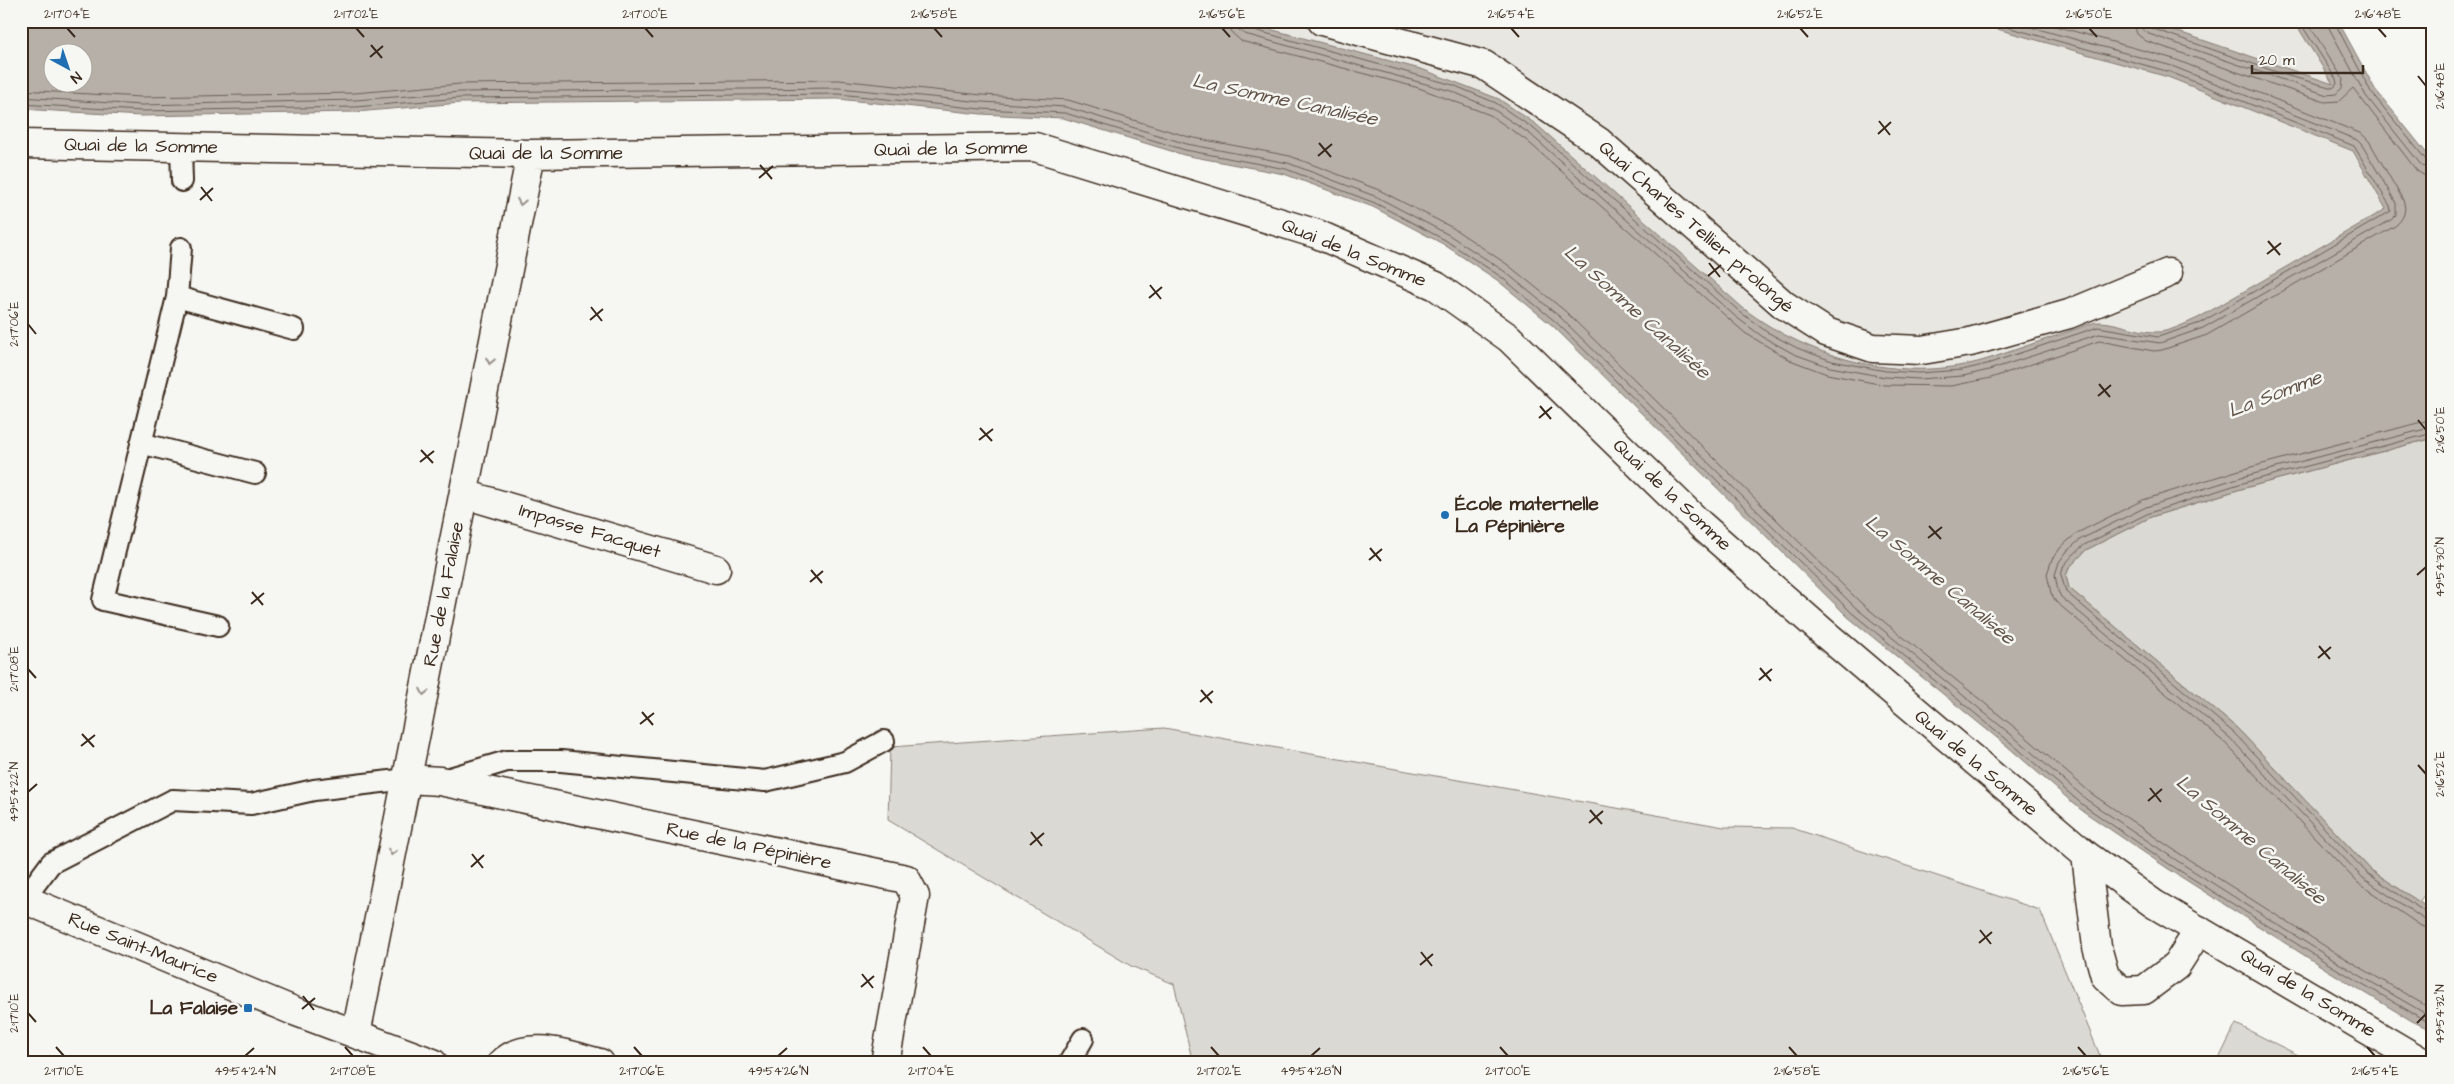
<svg xmlns="http://www.w3.org/2000/svg" width="2454" height="1084" font-family="'Architects Daughter',sans-serif">
	<rect width="100%" height="100%" fill="#f6f6f2"/>
	<filter id="ink" filterUnits="userSpaceOnUse"><feTurbulence type="fractalNoise" baseFrequency=".02" numOctaves="2"/><feDisplacementMap in="SourceGraphic" scale="10" xChannelSelector="R" yChannelSelector="G"/><feConvolveMatrix kernelMatrix="1 2 1 2 8 2 1 2 1" color-interpolation-filters="sRGB"/></filter>
	<g filter="url(#ink)">
		<path fill="#e8e7e2" d="M 1029,21 L 2328,21 L 2426,210 L 1827,529 L 1436,113 Z"/>
		<path fill="#dad9d3" stroke="#8a8278" d="M 2433,438 L 2433,883 L 2419,902 L 2371,870 L 2238,729 L 2069,588 L 2066,576 L 2069,568 L 2086,550 L 2151,517 L 2241,489 Z
			M 1164,728 L 1724,827 L 1792,828 L 2040,910 L 2103,1063 L 1193,1063 L 1174,984 L 1131,966 L 888,820 L 890,747 Z
			M 2236,1024 L 2314,1063 L 2217,1063 Z"/>
		<path fill="#b6b0a9" stroke="#857a71" fill-rule="evenodd" d="M 21,21 L 1239,21 L 1424,70 L 1499,99 L 1537,125 L 1743,308 C 1812,361 1910,386 1994,357 C 2019,348 2045,340 2070,331 C 2078,329 2090,322 2099,322 C 2117,322 2136,332 2155,332 C 2168,333 2186,323 2198,318 L 2386,209 L 2353,151 L 2168,77 L 1969,21 L 2146,21 L 2333,84 L 2294,21 L 2338,21 L 2375,89 L 2433,161 L 2433,438 L 2241,489 L 2151,517 L 2086,550 L 2069,568 L 2066,576 L 2069,588 L 2238,729 L 2371,870 L 2433,911 L 2433,1031 L 2412,1021 L 2329,971 L 2167,868 L 2080,809 L 2007,746 L 1848,617 L 1553,326 L 1497,280 L 1443,244 L 1373,207 L 1284,174 L 1184,155 L 1063,118 L 981,114 L 838,99 L 460,103 L 356,112 L 141,116 L 21,109 ZM 52,52 L 82,52 L 82,82 L 52,82 Z"/>
		<g fill="none" stroke-linecap="round" stroke-linejoin="round">
			<path stroke="#6c6056" stroke-width="1" d="M 1229,21 L 1232,33 L 1241,41 L 1419,88 L 1490,115 L 1526,140 L 1745,333 L 1790,360 L 1827,374 L 1884,385 L 1951,386 L 1991,378 L 2099,341 L 2154,351 L 2162,350 L 2207,335 L 2395,226 C 2404,219 2407,210 2403,200 L 2369,141 L 2362,134 L 2174,59 L 2037,21
				M 1236,21 L 1238,29 L 1245,34 L 1451,91 L 1493,109 L 1530,134 L 1736,317 L 1763,337 L 1794,354 L 1830,367 L 1885,377 L 1919,379 L 1963,376 L 1989,370 L 2099,334 L 2160,343 L 2203,328 L 2391,220 L 2396,215 L 2396,203 L 2362,145 L 2357,140 L 2172,66 L 2009,21
				M 1243,21 L 1247,28 L 1453,85 L 1496,103 L 1534,129 L 1740,312 L 1767,332 L 1797,348 L 1832,361 L 1886,371 L 1919,373 L 1962,370 L 1987,364 L 2098,327 L 2158,337 L 2200,323 L 2391,211 L 2390,206 L 2354,146 L 2170,72 L 1985,21
				M 2133,21 L 2137,34 L 2146,41 L 2325,102 L 2339,101 L 2353,88 L 2417,171 L 2425,176 L 2433,177
				M 2141,21 L 2142,29 L 2149,34 L 2327,95 L 2336,94 L 2342,88 L 2343,79 L 2307,21
				M 2147,21 L 2151,28 L 2285,75 L 2333,88 L 2337,84 L 2336,79 L 2299,21
				M 2328,21 L 2329,28 L 2366,96 L 2422,166 L 2433,170
				M 2334,21 L 2371,92 L 2427,161 L 2433,163
				M 21,90 L 141,97 L 355,93 L 460,84 L 839,80 L 982,95 L 1068,100 L 1189,137 L 1290,156 L 1379,190 L 1453,228 L 1508,265 L 1565,311 L 1861,603 L 2019,731 L 2092,794 L 2177,852 L 2339,955 L 2433,1010
				M 21,97 L 141,105 L 355,100 L 460,92 L 839,88 L 982,102 L 1066,107 L 1187,144 L 1288,163 L 1377,197 L 1449,235 L 1504,271 L 1560,317 L 1856,608 L 2014,737 L 2087,800 L 2173,858 L 2335,961 L 2433,1018
				M 21,104 L 141,111 L 356,107 L 460,98 L 839,94 L 981,109 L 1065,113 L 1185,150 L 1286,169 L 1375,203 L 1445,240 L 1500,276 L 1556,322 L 1852,613 L 2010,742 L 2083,805 L 2169,864 L 2332,966 L 2433,1025
				M 2433,419 L 2236,471 L 2143,500 L 2077,533 L 2062,546 L 2052,559 L 2047,574 L 2051,593 L 2056,602 L 2225,743 L 2358,883 L 2421,926 L 2433,929
				M 2433,427 L 2238,478 L 2146,507 L 2081,539 L 2068,550 L 2059,562 L 2055,575 L 2058,591 L 2061,597 L 2230,738 L 2363,878 L 2425,920 L 2433,921
				M 2433,433 L 2239,484 L 2149,513 L 2084,545 L 2073,555 L 2064,565 L 2061,575 L 2066,592 L 2234,733 L 2367,873 L 2428,914 L 2433,915"/>
			<g stroke="#3b2a1e" stroke-width="24">
				<path id="lane" d="M 181,147 L 182,181
					M 181,248 L 177,297 L 103,600 L 218,626
					M 177,297 L 294,329
					M 141,443 L 255,473
					M 443,780 L 507,761 L 561,761 L 765,781 L 845,762 L 884,741
					M 24,899 L 51,863 L 173,800 L 251,804 L 314,790 L 407,779
					M 1069,1063 L 1083,1039"/>
			</g>
			<g stroke="#3b2a1e" stroke-width="31">
				<path id="street" d="M 1322,21 L 1484,65 L 1599,142 L 1784,305 L 1826,332 L 1873,348 L 1922,350 L 1970,342 L 2069,314 L 2168,273
					M 21,144 L 531,154 L 1035,147 L 1317,234 L 1436,286 L 1509,338 L 1701,525 L 1824,633 L 2086,855 L 2154,904 L 2424,1063
					M 464,494 L 716,569
					M 407,779 L 440,781 L 906,879 L 915,896 L 885,1063
					M 2086,855 L 2097,947 L 2105,976 L 2122,991 L 2144,990 L 2176,966 L 2199,930
					M 356,1034 L 531,154
					M 502,1063 C 528,1038 571,1056 600,1063"/>
			</g>
			<g stroke="#3b2a1e" stroke-width="31">
				<path id="secondary" d="M 21,898 L 294,1011 L 433,1063"/>
			</g>
			<use href="#lane" stroke="#f6f6f2" stroke-width="20"/>
			<use href="#street" stroke="#f6f6f2" stroke-width="28"/>
			<use href="#secondary" stroke="#f6f6f2" stroke-width="28"/>
		</g>
		<defs><path id="oneway-chevron" d="M-2-3.5L2.5 0L-2 3.5" fill="none" stroke-width="1.6" stroke-linecap="round" stroke-linejoin="round" transform="scale(1.25)"/></defs>
		<g stroke="#989088">
			<use href="#oneway-chevron" transform="translate(521 202) rotate(101)"/>
			<use href="#oneway-chevron" transform="translate(490 361) rotate(101)"/>
			<use href="#oneway-chevron" transform="translate(424 692) rotate(101)"/>
			<use href="#oneway-chevron" transform="translate(392 852) rotate(101)"/>
		</g>
	</g>
	<path fill="none" stroke="#3b2a1e" stroke-width="2" d="M 67,28 L 75,37M 356,28 L 364,37M 645,28 L 653,37M 934,28 L 942,37M 1222,28 L 1230,37M 1511,28 L 1519,37M 1800,28 L 1808,37M 2089,28 L 2097,37M 2378,28 L 2386,37M 371,45 L 382,58M 370,57 L 383,46M 2418,76 L 2426,86M 1879,121 L 1890,135M 1878,134 L 1891,122M 1319,143 L 1331,157M 1318,156 L 1332,144M 760,165 L 772,179M 759,178 L 773,166M 201,187 L 212,201M 200,200 L 213,188M 2268,241 L 2280,255M 2267,254 L 2281,243M 1709,263 L 1720,277M 1708,276 L 1721,265M 1150,285 L 1161,299M 1149,298 L 1162,287M 591,307 L 602,321M 590,320 L 603,309M 28,324 L 36,334M 2099,384 L 2110,397M 2098,396 L 2111,385M 1540,406 L 1551,419M 1539,418 L 1552,407M 2418,420 L 2426,430M 980,428 L 992,441M 979,440 L 993,429M 421,450 L 433,463M 420,462 L 434,451M 1929,526 L 1941,539M 1928,538 L 1942,527M 1370,548 L 1381,561M 1369,560 L 1382,549M 811,570 L 822,583M 2417,575 L 2426,567M 810,582 L 823,571M 252,592 L 263,605M 251,604 L 264,593M 2319,646 L 2330,659M 2318,658 L 2331,647M 1760,668 L 1771,681M 28,669 L 36,678M 1759,680 L 1772,669M 1201,690 L 1212,703M 1200,702 L 1213,691M 642,712 L 653,725M 640,724 L 654,713M 82,734 L 94,747M 81,746 L 95,735M 2418,765 L 2426,774M 2150,788 L 2161,802M 28,792 L 37,784M 2148,801 L 2162,789M 1590,810 L 1602,824M 1589,823 L 1603,811M 1031,832 L 1042,846M 1030,845 L 1044,833M 472,854 L 483,868M 471,867 L 484,855M 1980,930 L 1991,944M 1979,943 L 1992,932M 1421,952 L 1432,966M 1420,965 L 1433,954M 862,974 L 873,988M 861,987 L 874,976M 303,996 L 314,1010M 302,1009 L 315,998M 28,1013 L 36,1022M 2417,1023 L 2426,1014M 56,1047 L 64,1056M 345,1047 L 353,1056M 634,1047 L 642,1056M 923,1047 L 931,1056M 1211,1047 L 1219,1056M 1500,1047 L 1508,1056M 1789,1047 L 1797,1056M 2078,1047 L 2086,1056M 2367,1047 L 2375,1056M 245,1056 L 254,1048M 778,1056 L 787,1048M 1311,1056 L 1320,1048"/>
	<g fill="#1f6fb2" stroke="#f6f6f2" stroke-width="2">
		<circle cx="1445" cy="515" r="5"/>
		<rect x="243" y="1003" width="10" height="10" rx="2.5"/>
	</g>
	<g text-anchor="middle" dominant-baseline="central" stroke-width="5" stroke-linejoin="round" paint-order="stroke">
		<g font-size="19" fill="#3b2a1e" stroke="#f6f6f2">
			<text transform="translate(141 146) rotate(1)">Quai de la Somme</text>
			<text transform="translate(951 149) rotate(-1)">Quai de la Somme</text>
			<text x="546" y="153">Quai de la Somme</text>
			<text transform="translate(1696 227) rotate(41)">Quai Charles Tellier prolongé</text>
			<text transform="translate(1354 253) rotate(22)">Quai de la Somme</text>
			<text transform="translate(1672 495) rotate(43)">Quai de la Somme</text>
			<text transform="translate(590 531) rotate(17)">Impasse Facquet</text>
			<text transform="translate(444 594) rotate(-79)">Rue de la Falaise</text>
			<text transform="translate(1976 763) rotate(40)">Quai de la Somme</text>
			<text transform="translate(749 846) rotate(12)">Rue de la Pépinière</text>
			<text transform="translate(143 948) rotate(22)">Rue Saint-Maurice</text>
			<text transform="translate(2308 993) rotate(31)">Quai de la Somme</text>
		</g>
		<g font-size="19" font-weight="bold" fill="#3b2a1e" stroke="#f6f6f2" text-anchor="start">
			<text x="1455" y="504">École maternelle<tspan x="1455" dy="22">La Pépinière</tspan></text>
			<text x="238" y="1008" text-anchor="end">La Falaise</text>
		</g>
		<g font-size="20" font-style="italic" fill="#605248" stroke="#f6f6f2">
			<text transform="translate(1285 100) rotate(12)">La Somme Canalisée</text>
			<text transform="translate(1637 312) rotate(42)">La Somme Canalisée</text>
			<text transform="translate(2275 394) rotate(-21)">La Somme</text>
			<text transform="translate(1940 580) rotate(40)">La Somme Canalisée</text>
			<text transform="translate(2251 840) rotate(40)">La Somme Canalisée</text>
		</g>
	</g>
	<rect width="2454" height="1084" fill="none" stroke="#f6f6f2" stroke-width="55"/>
	<g transform="translate(68 68) rotate(140)"><circle r="24" fill="#f6f6f2" stroke="#aba49d"/>
	<path d="M0-4L9 19L0 12L-9 19Z" fill="#1f6fb2"/>
	<text y="-8" font-size="14" font-weight="bold" text-anchor="middle" fill="#3b2a1e">N</text>
	</g>
	<path d="M2252 65v8h111v-8" fill="none" stroke="#3b2a1e" stroke-width="2.5"/>
	<text x="2259" y="65" font-size="15" fill="#3b2a1e" stroke="#f6f6f2" stroke-width="4" paint-order="stroke">20 m</text>
	<rect x="28" y="28" width="2398" height="1028" fill="none" stroke="#3b2a1e" stroke-width="2"/>
	<g font-size="12" text-anchor="middle" fill="#3b2a1e">
		<text x="67" y="18">2°17'04"E</text>
		<text x="356" y="18">2°17'02"E</text>
		<text x="645" y="18">2°17'00"E</text>
		<text x="934" y="18">2°16'58"E</text>
		<text x="1222" y="18">2°16'56"E</text>
		<text x="1511" y="18">2°16'54"E</text>
		<text x="1800" y="18">2°16'52"E</text>
		<text x="2089" y="18">2°16'50"E</text>
		<text x="2378" y="18">2°16'48"E</text>
		<text transform="translate(2440 86) rotate(-90)" y="4">2°16'48"E</text>
		<text transform="translate(14 324) rotate(-90)" y="4">2°17'06"E</text>
		<text transform="translate(2440 430) rotate(-90)" y="4">2°16'50"E</text>
		<text transform="translate(2440 567) rotate(-90)" y="4">49°54'30"N</text>
		<text transform="translate(14 669) rotate(-90)" y="4">2°17'08"E</text>
		<text transform="translate(2440 774) rotate(-90)" y="4">2°16'52"E</text>
		<text transform="translate(14 792) rotate(-90)" y="4">49°54'22"N</text>
		<text transform="translate(14 1013) rotate(-90)" y="4">2°17'10"E</text>
		<text transform="translate(2440 1014) rotate(-90)" y="4">49°54'32"N</text>
		<text x="64" y="1075">2°17'10"E</text>
		<text x="245" y="1075">49°54'24"N</text>
		<text x="353" y="1075">2°17'08"E</text>
		<text x="642" y="1075">2°17'06"E</text>
		<text x="778" y="1075">49°54'26"N</text>
		<text x="931" y="1075">2°17'04"E</text>
		<text x="1219" y="1075">2°17'02"E</text>
		<text x="1311" y="1075">49°54'28"N</text>
		<text x="1508" y="1075">2°17'00"E</text>
		<text x="1797" y="1075">2°16'58"E</text>
		<text x="2086" y="1075">2°16'56"E</text>
		<text x="2375" y="1075">2°16'54"E</text>
	</g>
</svg>
